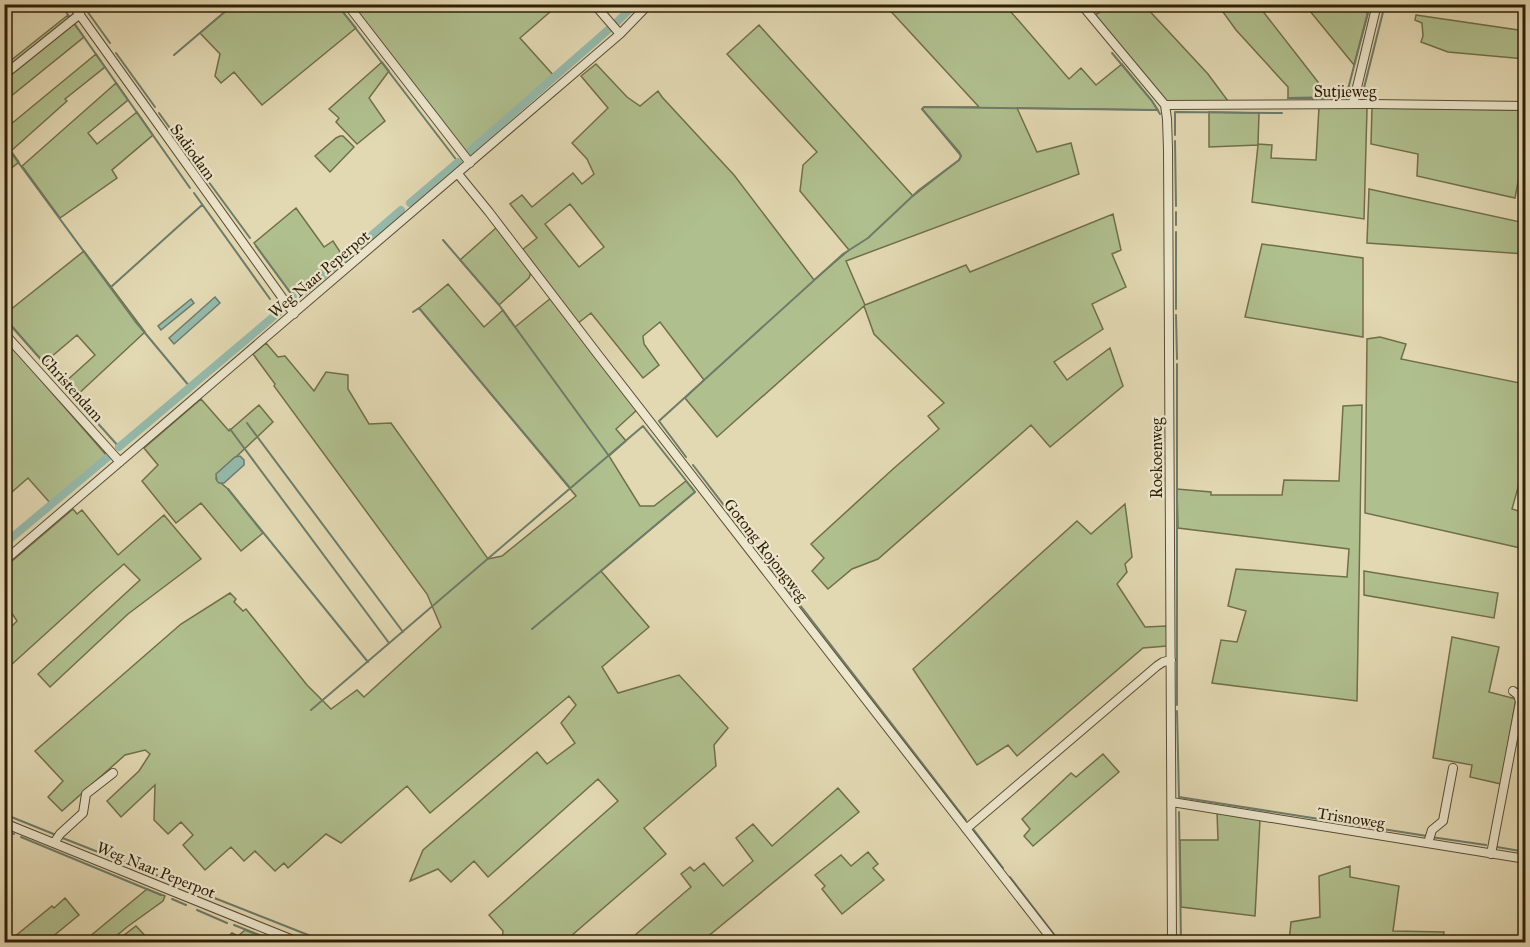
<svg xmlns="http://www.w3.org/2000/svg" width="1530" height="947" font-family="'IM FELL Great Primer',serif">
	<rect width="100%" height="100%" fill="#e2d8b2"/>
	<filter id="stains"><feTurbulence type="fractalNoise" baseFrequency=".00333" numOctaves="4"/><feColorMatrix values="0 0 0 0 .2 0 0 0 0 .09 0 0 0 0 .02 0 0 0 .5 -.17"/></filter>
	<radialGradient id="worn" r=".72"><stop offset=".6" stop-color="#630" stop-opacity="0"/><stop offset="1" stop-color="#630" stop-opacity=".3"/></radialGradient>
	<path fill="#b0bf8e" stroke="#706f4a" stroke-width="1.5" fill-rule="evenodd" d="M 234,4 L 337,5 L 356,28 L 262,105 L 234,72 L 221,83 L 215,76 L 220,54 L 200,33 Z
		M 351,5 L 558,5 L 520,38 L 555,77 L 467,154 Z
		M 885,5 L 1005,5 L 1069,79 L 1081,68 L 1096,85 L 1122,64 L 1152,101 L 1158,110 L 1017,108 L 1037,152 L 1071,143 L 1079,174 L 846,261 L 865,305 L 966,265 L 970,272 L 1113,214 L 1121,250 L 1112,254 L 1126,287 L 1092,304 L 1103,329 L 1054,362 L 1067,380 L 1110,348 L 1123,386 L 1050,447 L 1031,425 L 878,559 L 852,569 L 828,589 L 812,571 L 824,558 L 811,544 L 893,469 L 939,429 L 928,416 L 944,403 L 874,334 L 864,306 L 717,437 L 685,398 L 704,380 L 660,322 L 643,336 L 644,344 L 659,365 L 643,378 L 591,313 L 577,324 L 522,250 L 537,238 L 510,204 L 522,195 L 532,207 L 573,173 L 582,184 L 594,174 L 587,159 L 572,143 L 608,108 L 581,76 L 596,64 L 627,97 L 640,106 L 658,91 L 662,97 L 734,175 L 814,280 L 849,250 L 800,191 L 803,165 L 817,152 L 727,54 L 759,25 L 913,196 L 959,160 L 961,156 L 922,109 L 924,107 L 979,107 ZM 570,204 L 604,247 L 579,267 L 545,224 Z
		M 1112,5 L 1144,5 L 1208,74 L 1228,101 L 1166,103 L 1093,16 Z
		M 1218,5 L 1258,5 L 1318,82 L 1318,89 L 1326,98 L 1288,98 L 1288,87 L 1236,30 Z
		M 1305,5 L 1360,5 L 1368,14 L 1354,65 Z
		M 68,15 L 84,37 L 5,101 L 5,65 Z
		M 1416,15 L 1525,31 L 1525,59 L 1448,52 L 1421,42 L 1423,36 L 1422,23 L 1415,20 Z
		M 96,54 L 105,67 L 65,99 L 67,101 L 11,151 L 19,162 L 5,173 L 5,129 Z
		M 382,62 L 389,71 L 369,98 L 385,121 L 357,144 L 336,122 L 339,118 L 329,109 Z
		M 116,83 L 128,100 L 88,133 L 97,144 L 137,112 L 153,135 L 112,170 L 117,178 L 60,218 L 22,166 Z
		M 1319,107 L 1366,107 L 1367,109 L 1364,219 L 1252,202 L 1258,145 L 1209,147 L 1209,112 L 1259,113 L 1258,144 L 1272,145 L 1271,158 L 1316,160 Z
		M 1372,108 L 1525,110 L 1525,157 L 1523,157 L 1515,198 L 1417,176 L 1418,154 L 1371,144 Z
		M 340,136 L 343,136 L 354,147 L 330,172 L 315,156 L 336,138 Z
		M 1369,189 L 1525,223 L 1525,254 L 1367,243 Z
		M 296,208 L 324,247 L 333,241 L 344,258 L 294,298 L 254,243 Z
		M 497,227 L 531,272 L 529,278 L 499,305 L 460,260 Z
		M 1262,244 L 1363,258 L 1363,337 L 1245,317 Z
		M 84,251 L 145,332 L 75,397 L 63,384 L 95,355 L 77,335 L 44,363 L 5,318 L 5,314 Z
		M 448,284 L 484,327 L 503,310 L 515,327 L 551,298 L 637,410 L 616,429 L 626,441 L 609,456 L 640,506 L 654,506 L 686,481 L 695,492 L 601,571 L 649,627 L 602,667 L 618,693 L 679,675 L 728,728 L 714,745 L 716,766 L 644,828 L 666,854 L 564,942 L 502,942 L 503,931 L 489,915 L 618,801 L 598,779 L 488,877 L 474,861 L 451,882 L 438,869 L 410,881 L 423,850 L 537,752 L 547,764 L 575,743 L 561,723 L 576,705 L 569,696 L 430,813 L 407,786 L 341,843 L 326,834 L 288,868 L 284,863 L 275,871 L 255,851 L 244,861 L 231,847 L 205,870 L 183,845 L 193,835 L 181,822 L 168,834 L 154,820 L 155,785 L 121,817 L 107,801 L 139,771 L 150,754 L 145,750 L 125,755 L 62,811 L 48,797 L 63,781 L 35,751 L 181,624 L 230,593 L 236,599 L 234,602 L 243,611 L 246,609 L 307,685 L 331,709 L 357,690 L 364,697 L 441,627 L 427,594 L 274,386 L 275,384 L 253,354 L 266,343 L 278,357 L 285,356 L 314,391 L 326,372 L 348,375 L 348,389 L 369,424 L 391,423 L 488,559 L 502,556 L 576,496 L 419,308 Z
		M 1380,337 L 1406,344 L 1401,359 L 1525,384 L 1525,466 L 1524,466 L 1512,509 L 1525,513 L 1525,549 L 1365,513 L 1367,339 Z
		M 4,338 L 108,457 L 51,504 L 28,478 L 5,498 Z
		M 201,399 L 229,431 L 259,405 L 273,422 L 237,456 L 217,474 L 216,479 L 228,489 L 263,533 L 241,551 L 201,503 L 176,523 L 142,481 L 158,465 L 144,448 Z
		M 1362,405 L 1357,701 L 1212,683 L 1221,640 L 1237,642 L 1246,611 L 1228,606 L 1236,569 L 1347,577 L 1349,549 L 1178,528 L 1177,489 L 1211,492 L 1211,495 L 1282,495 L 1284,480 L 1339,481 L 1343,406 Z
		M 1125,504 L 1132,557 L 1125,564 L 1127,572 L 1117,584 L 1145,627 L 1167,626 L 1167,646 L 1143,648 L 1017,756 L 1008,745 L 977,765 L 913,669 L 1077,521 L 1091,534 Z
		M 73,509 L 77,514 L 82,510 L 118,555 L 164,515 L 201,559 L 128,614 L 50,687 L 38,674 L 140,580 L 124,564 L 95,589 L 10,666 L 5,659 L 5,633 L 17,621 L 5,603 L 5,567 Z
		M 1364,571 L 1498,593 L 1494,618 L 1364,595 Z
		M 1452,637 L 1499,647 L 1489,692 L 1516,699 L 1501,784 L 1470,777 L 1472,765 L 1433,758 Z
		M 1103,754 L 1119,772 L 1033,846 L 1024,836 L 1030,829 L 1022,819 L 1071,773 L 1076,777 Z
		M 838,788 L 859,812 L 701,942 L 627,942 L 691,887 L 681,874 L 690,867 L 694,871 L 704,863 L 723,886 L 753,861 L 736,838 L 753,824 L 772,846 Z
		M 1217,812 L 1260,819 L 1255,916 L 1181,907 L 1180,840 L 1218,840 Z
		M 868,852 L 878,864 L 873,868 L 884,880 L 842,914 L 822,889 L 825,886 L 815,875 L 841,855 L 851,866 Z
		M 1350,866 L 1350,877 L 1399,886 L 1393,931 L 1444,932 L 1442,942 L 1289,942 L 1291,922 L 1320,917 L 1319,876 Z
		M 147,889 L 165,896 L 163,901 L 127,927 L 109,942 L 83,942 Z
		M 65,898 L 79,915 L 46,942 L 8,942 L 52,906 L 54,908 Z
		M 136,926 L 151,942 L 115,942 Z
		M 245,930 L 265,938 L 259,942 L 222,942 L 232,933 L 238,936 Z"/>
	<path fill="#95baac" stroke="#6d7c6a" stroke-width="1.5" d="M 215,297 L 220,303 L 174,344 L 169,338 Z
		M 191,299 L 194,303 L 161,330 L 158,326 Z
		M 240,456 L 244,460 L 244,465 L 224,483 L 219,483 L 217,481 L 216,474 L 235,457 Z"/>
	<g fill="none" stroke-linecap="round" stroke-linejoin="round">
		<path stroke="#6d7c6a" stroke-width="2" d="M 61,4 L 70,18
			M 82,4 L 110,43
			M 337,4 L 458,162
			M 74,23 L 190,188
			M 116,53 L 155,107
			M 1112,53 L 1152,101 L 1160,114
			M 174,55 L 234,4
			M 1362,96 L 1385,4
			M 1288,98 L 1346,97 L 1370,4
			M 159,113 L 190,156
			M 1175,135 L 1175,112 L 1282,113
			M 1175,141 L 1176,206
			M 4,143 L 135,321 L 190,387
			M 197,166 L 250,238
			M 194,193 L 270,299
			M 1176,212 L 1176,225
			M 1176,232 L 1176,309
			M 443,240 L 499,305 L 609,456
			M 256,246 L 295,299
			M 111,287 L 202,205
			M 274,305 L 279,312
			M 413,312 L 419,308 L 570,488
			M 1176,315 L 1177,359
			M 4,318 L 119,447
			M 1177,364 L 1177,705
			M 247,423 L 403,632
			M 230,429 L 389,643
			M 686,457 L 659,421 L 843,254 L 868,238 L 919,190 L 959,160 L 961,156 L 959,152 L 922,109 L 924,107 L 1158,110
			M 693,465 L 759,551
			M 228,489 L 368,662
			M 766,561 L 966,820
			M 311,710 L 643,426 L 695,492 L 532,629
			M 1177,711 L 1179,797 L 1427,836
			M 1179,812 L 1181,942
			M 4,814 L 56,835
			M 4,830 L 14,834
			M 974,830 L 1003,868
			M 21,837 L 161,895
			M 60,837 L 149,872
			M 1431,837 L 1486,845
			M 1497,847 L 1526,852
			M 156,875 L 326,942
			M 1010,877 L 1060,942
			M 172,899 L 186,905
			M 197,910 L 227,923
			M 234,925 L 277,942"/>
		<path stroke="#95baac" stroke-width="8" d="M 617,22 L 635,4
			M 470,151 L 608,30
			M 410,203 L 458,162
			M 372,235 L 401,210
			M 350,253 L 369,237
			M 295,299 L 348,255
			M 119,447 L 279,312
			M 4,544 L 108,457"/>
		<g stroke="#5c4d32" stroke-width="10">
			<path id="minor" d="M 72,4 L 294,314
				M 347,4 L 470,163
				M 594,4 L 620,34
				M 1081,4 L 1165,105 L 1167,119 L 1168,149 L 1172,942
				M 4,75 L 80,14
				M 1353,104 L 1377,4
				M 1165,105 L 1370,104 L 1526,106
				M 458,174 L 489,212 L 599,356 L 1054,942
				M 4,333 L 120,462
				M 4,561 L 620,34 L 649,4
				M 1172,802 L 1526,859
				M 4,823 L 298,942
				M 966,829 L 1157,666 L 1163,662 L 1171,660
				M 54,843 L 60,834 L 83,813 L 86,794 L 113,773
				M 1428,843 L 1432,830 L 1443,821 L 1453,768
				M 1491,854 L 1520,702 L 1518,695 L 1513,691"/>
		</g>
		<use href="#minor" stroke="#ece6cd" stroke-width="8"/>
	</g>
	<g text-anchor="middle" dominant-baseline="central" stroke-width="4.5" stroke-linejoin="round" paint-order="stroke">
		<g font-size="16" fill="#301f07" stroke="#ece6cd">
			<text x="1345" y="91">Sutjieweg</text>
			<text transform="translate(193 152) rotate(54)">Sadiodam</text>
			<text transform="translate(319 274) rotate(-40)">Weg Naar Peperpot</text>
			<text transform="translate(72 388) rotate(48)">Christendam</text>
			<text transform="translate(1156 458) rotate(-90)">Roekoenweg</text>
			<text transform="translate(766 550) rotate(52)">Gotong Rojongweg</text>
			<text transform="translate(1351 818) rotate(9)">Trisnoweg</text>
			<text transform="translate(156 870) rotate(22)">Weg Naar Peperpot</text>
		</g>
	</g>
	<rect width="1530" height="947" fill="none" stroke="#e2d8b2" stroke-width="24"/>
	<rect x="6" y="6" width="1518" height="935" fill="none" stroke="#301f07" stroke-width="3"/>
	<rect x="12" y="12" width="1506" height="923" fill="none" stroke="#301f07" stroke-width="1.5"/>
	<rect width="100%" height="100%" filter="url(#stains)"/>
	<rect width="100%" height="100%" fill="url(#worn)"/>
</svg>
